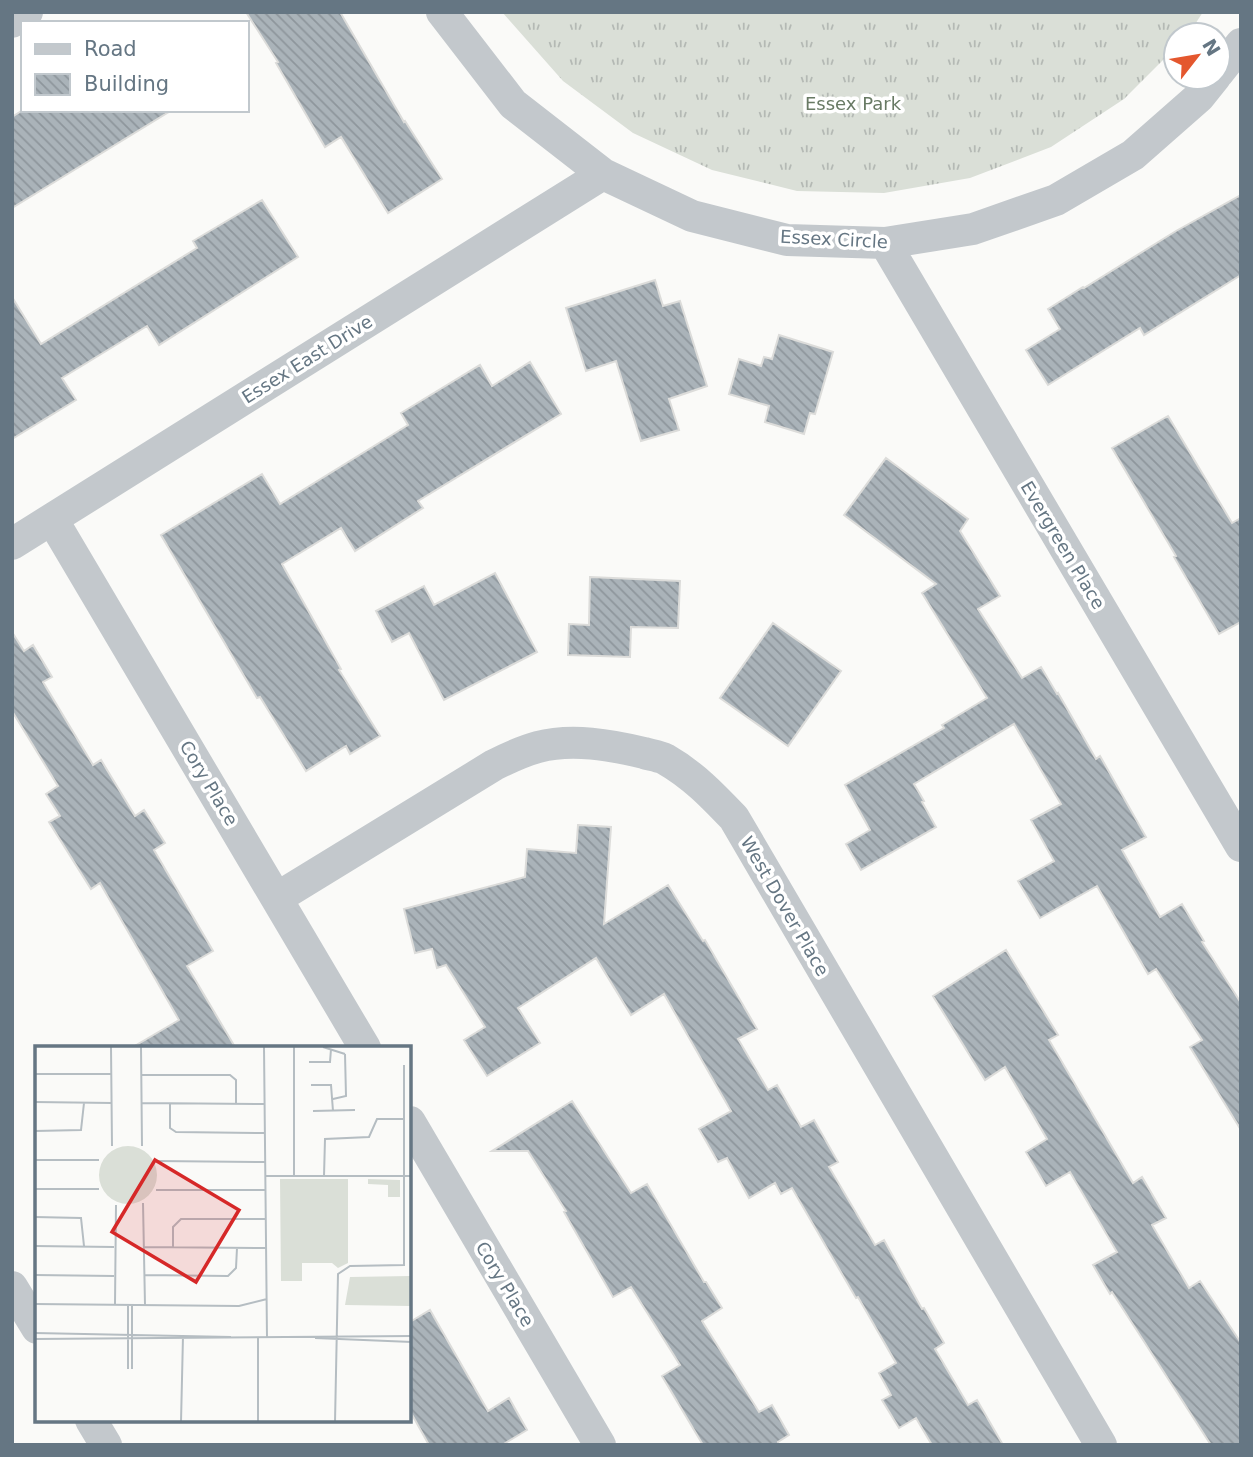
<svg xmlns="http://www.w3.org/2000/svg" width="1253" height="1457" font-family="'DejaVu Sans',sans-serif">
	<defs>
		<pattern id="grass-tufts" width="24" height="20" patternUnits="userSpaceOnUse" patternTransform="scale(1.75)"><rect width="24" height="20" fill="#dadfd7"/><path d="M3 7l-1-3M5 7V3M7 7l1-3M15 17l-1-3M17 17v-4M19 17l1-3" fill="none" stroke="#b4b9b4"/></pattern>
		<pattern id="building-back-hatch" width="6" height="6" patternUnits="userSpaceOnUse" patternTransform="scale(1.75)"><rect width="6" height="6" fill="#aab3b9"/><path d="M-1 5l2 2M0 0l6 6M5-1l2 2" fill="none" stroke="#8e969c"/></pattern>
	</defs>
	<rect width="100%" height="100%" fill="#fafaf8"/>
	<path fill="url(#grass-tufts)" d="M 502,12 L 1203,12 L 1188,35 L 1176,35 L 1176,47 L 1124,99 L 1051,147 L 970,178 L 884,193 L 797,191 L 712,170 L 633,133 L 563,81 Z"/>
	<path fill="url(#building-back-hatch)" stroke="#dcdcda" stroke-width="2" d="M 246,12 L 340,12 L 404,122 L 405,121 L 442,179 L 388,213 L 341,137 L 325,147 L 276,63 L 278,62 Z
		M 23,110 L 172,110 L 12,208 L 12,117 Z
		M 1241,195 L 1241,275 L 1144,335 L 1140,328 L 1048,385 L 1026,350 L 1060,329 L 1048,309 L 1083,287 L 1084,288 L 1176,231 Z
		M 262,200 L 298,257 L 159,345 L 147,326 L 62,378 L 76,400 L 12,439 L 12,297 L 41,344 L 197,248 L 193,241 Z
		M 655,280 L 663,306 L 680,301 L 707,386 L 669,399 L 679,430 L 641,441 L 616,361 L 586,371 L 566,308 Z
		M 779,335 L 833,352 L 815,414 L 810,413 L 804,434 L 765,422 L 769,406 L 729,394 L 739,359 L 761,366 L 764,357 L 772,359 Z
		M 530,362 L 561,414 L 418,501 L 423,508 L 355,551 L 341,528 L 282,564 L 341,669 L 339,670 L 380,736 L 350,754 L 346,746 L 306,771 L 260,697 L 257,698 L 161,535 L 262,474 L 280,504 L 408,425 L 401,413 L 480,365 L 492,386 Z
		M 1168,416 L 1232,523 L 1241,518 L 1241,622 L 1219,634 L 1174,557 L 1176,556 L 1112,448 Z
		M 886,458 L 968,519 L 960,531 L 1000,596 L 978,609 L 1022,678 L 1041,667 L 1057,694 L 1058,693 L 1096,759 L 1100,756 L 1146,837 L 1122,850 L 1160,917 L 1182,904 L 1204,941 L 1202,942 L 1241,1003 L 1241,1130 L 1190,1047 L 1202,1040 L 1156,969 L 1148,974 L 1097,886 L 1040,918 L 1018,881 L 1054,861 L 1031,820 L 1061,804 L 1014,724 L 914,784 L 924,801 L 922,802 L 936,827 L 861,870 L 846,844 L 870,830 L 845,785 L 944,728 L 942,725 L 987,698 L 922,593 L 936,584 L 844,515 Z
		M 495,573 L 537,652 L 444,700 L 409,633 L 392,642 L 376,611 L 424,586 L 434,605 Z
		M 590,577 L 680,581 L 678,628 L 631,627 L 630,657 L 568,655 L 569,624 L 589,625 Z
		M 773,623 L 841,671 L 788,746 L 720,698 Z
		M 12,632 L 24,651 L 33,645 L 52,677 L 43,682 L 93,765 L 101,760 L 135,816 L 144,810 L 165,843 L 154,850 L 213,951 L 187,966 L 235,1047 L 133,1047 L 179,1020 L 100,883 L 91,889 L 49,822 L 60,816 L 46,794 L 58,786 L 12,711 Z
		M 578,825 L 611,827 L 604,924 L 668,885 L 703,941 L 705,940 L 757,1029 L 738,1039 L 768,1090 L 777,1085 L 801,1127 L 814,1120 L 838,1162 L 829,1167 L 875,1245 L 884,1240 L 922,1309 L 924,1308 L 944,1343 L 935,1349 L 968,1405 L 977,1400 L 1003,1445 L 932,1445 L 916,1418 L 899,1428 L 882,1400 L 891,1395 L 879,1373 L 896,1363 L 858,1297 L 856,1298 L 792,1188 L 781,1194 L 775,1183 L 749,1198 L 727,1158 L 718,1162 L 699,1129 L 731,1111 L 664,994 L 631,1015 L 596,958 L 518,1008 L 540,1043 L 487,1076 L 464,1040 L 485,1027 L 446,965 L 437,968 L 432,949 L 415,953 L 404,909 L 525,877 L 527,849 L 576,853 Z
		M 1006,950 L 1058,1035 L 1049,1040 L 1133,1183 L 1142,1177 L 1166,1218 L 1152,1225 L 1189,1288 L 1200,1281 L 1241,1343 L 1241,1445 L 1211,1445 L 1112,1292 L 1110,1294 L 1093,1265 L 1117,1252 L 1070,1172 L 1046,1186 L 1026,1152 L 1047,1139 L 1005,1067 L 985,1080 L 933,996 Z
		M 572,1101 L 631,1193 L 647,1184 L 704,1282 L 706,1282 L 722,1308 L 702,1321 L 759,1412 L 772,1405 L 789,1435 L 778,1442 L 779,1445 L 703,1445 L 662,1376 L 680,1365 L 631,1287 L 613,1297 L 564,1212 L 566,1211 L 528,1151 L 492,1151 Z
		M 430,1310 L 488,1411 L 509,1398 L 527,1430 L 502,1445 L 429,1445 L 410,1411 L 410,1322 Z"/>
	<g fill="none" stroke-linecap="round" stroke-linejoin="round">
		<path stroke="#c3c8cc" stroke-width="32" d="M 442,12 L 513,104 L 603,174 L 692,216 L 787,240 L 885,243 L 973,229 L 1056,200 L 1133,155 L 1199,97 L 1215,77
			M 12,22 L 27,12
			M 1218,73 L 1241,44
			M 885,243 L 1241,846
			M 52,519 L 365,1048
			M 12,544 L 603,174
			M 277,898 L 494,765 C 508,758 523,751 538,747 C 572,738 611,745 644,753 C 651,755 659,756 665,759 C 693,775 712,795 734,818 L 1101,1445
			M 410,1122 L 600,1445
			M 12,1287 L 37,1328
			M 91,1420 L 106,1445"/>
	</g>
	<g text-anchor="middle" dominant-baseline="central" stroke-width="7" stroke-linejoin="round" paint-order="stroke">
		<g font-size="18" fill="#687a64" stroke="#fff">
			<text x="853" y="103">Essex Park</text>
		</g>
		<g font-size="18" fill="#657683" stroke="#fff">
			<text transform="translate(834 239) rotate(3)">Essex Circle</text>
			<text transform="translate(307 359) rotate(-32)">Essex East Drive</text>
			<text transform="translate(1063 545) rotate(59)">Evergreen Place</text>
			<text transform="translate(209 783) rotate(59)">Cory Place</text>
			<text transform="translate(785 906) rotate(60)">West Dover Place</text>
			<text transform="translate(505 1284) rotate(59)">Cory Place</text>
		</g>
	</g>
	<g transform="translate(35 1046)">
		<rect width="376" height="376" fill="#fafaf8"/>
		<path d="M64 129a29 29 0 1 1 58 0a29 29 0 1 1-58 0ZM 245,133 L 313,133 L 313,217 L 303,222 L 297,217 L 267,217 L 267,235 L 246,235 ZM 333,133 L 365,134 L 365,151 L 353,151 L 353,139 L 333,138 ZM 375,230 L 375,260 L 310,259 L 315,231 Z" fill="#dadfd7"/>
		<path fill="none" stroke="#b5bdc2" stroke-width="2" d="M 76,1 L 77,100M 106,1 L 107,100M 229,1 L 232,292M 288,1 L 310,8M 274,16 L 295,16 L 296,3M 0,28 L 76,28M 106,29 L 195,29 L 201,34 L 201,58M 276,39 L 296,39 L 298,65M 298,53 L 311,50 L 310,8M 0,56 L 77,57M 107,57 L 229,58M 135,58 L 135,82 L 141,86 L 230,87M 278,65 L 320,64M 0,85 L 46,84 L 49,57M 0,114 L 64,114M 122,115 L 230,116M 230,130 L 377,130M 259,130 L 259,1M 289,130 L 290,93 L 334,91 L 342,73 L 369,73M 0,143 L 64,143M 121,144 L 230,144M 108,157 L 110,259M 0,171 L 46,172 L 49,200M 0,200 L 79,201M 109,201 L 231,202M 138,201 L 138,181 L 146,173 L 231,173M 0,229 L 79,230M 109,229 L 193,230 L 201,222 L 202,202M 0,258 L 204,260 L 232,253M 80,258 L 81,159M 93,259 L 93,323M 0,287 L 196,291M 280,292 L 377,296M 0,293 L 377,290M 97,323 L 97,259M 146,376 L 148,290M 223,376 L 223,292M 300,376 L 303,228 L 315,220 L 369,219 L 369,19"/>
		<path fill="#d62828" fill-opacity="0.15" stroke="#d62828" stroke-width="3.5" d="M 120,114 L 204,164 L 161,236 L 77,186 Z"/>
		<rect width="376" height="376" fill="none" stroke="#657683" stroke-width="3.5"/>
	</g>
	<rect width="1253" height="1457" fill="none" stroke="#657683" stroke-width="28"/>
	<rect x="21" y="21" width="228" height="91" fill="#ffffff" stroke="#c1c8cd" stroke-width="2"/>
	<rect x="35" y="44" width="35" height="10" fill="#c3c8cc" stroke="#c1c8cd" stroke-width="2"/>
	<text x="84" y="56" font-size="21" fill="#657683">Road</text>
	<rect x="35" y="74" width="35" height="21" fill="url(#building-back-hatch)" stroke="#c1c8cd" stroke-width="2"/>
	<text x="84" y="91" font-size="21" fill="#657683">Building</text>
	<g transform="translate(1197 56) rotate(59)"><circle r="33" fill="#ffffff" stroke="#c1c8cd" stroke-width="2"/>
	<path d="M0-5L12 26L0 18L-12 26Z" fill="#e4572e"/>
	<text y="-10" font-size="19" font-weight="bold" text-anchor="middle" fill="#657683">N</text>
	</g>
</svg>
